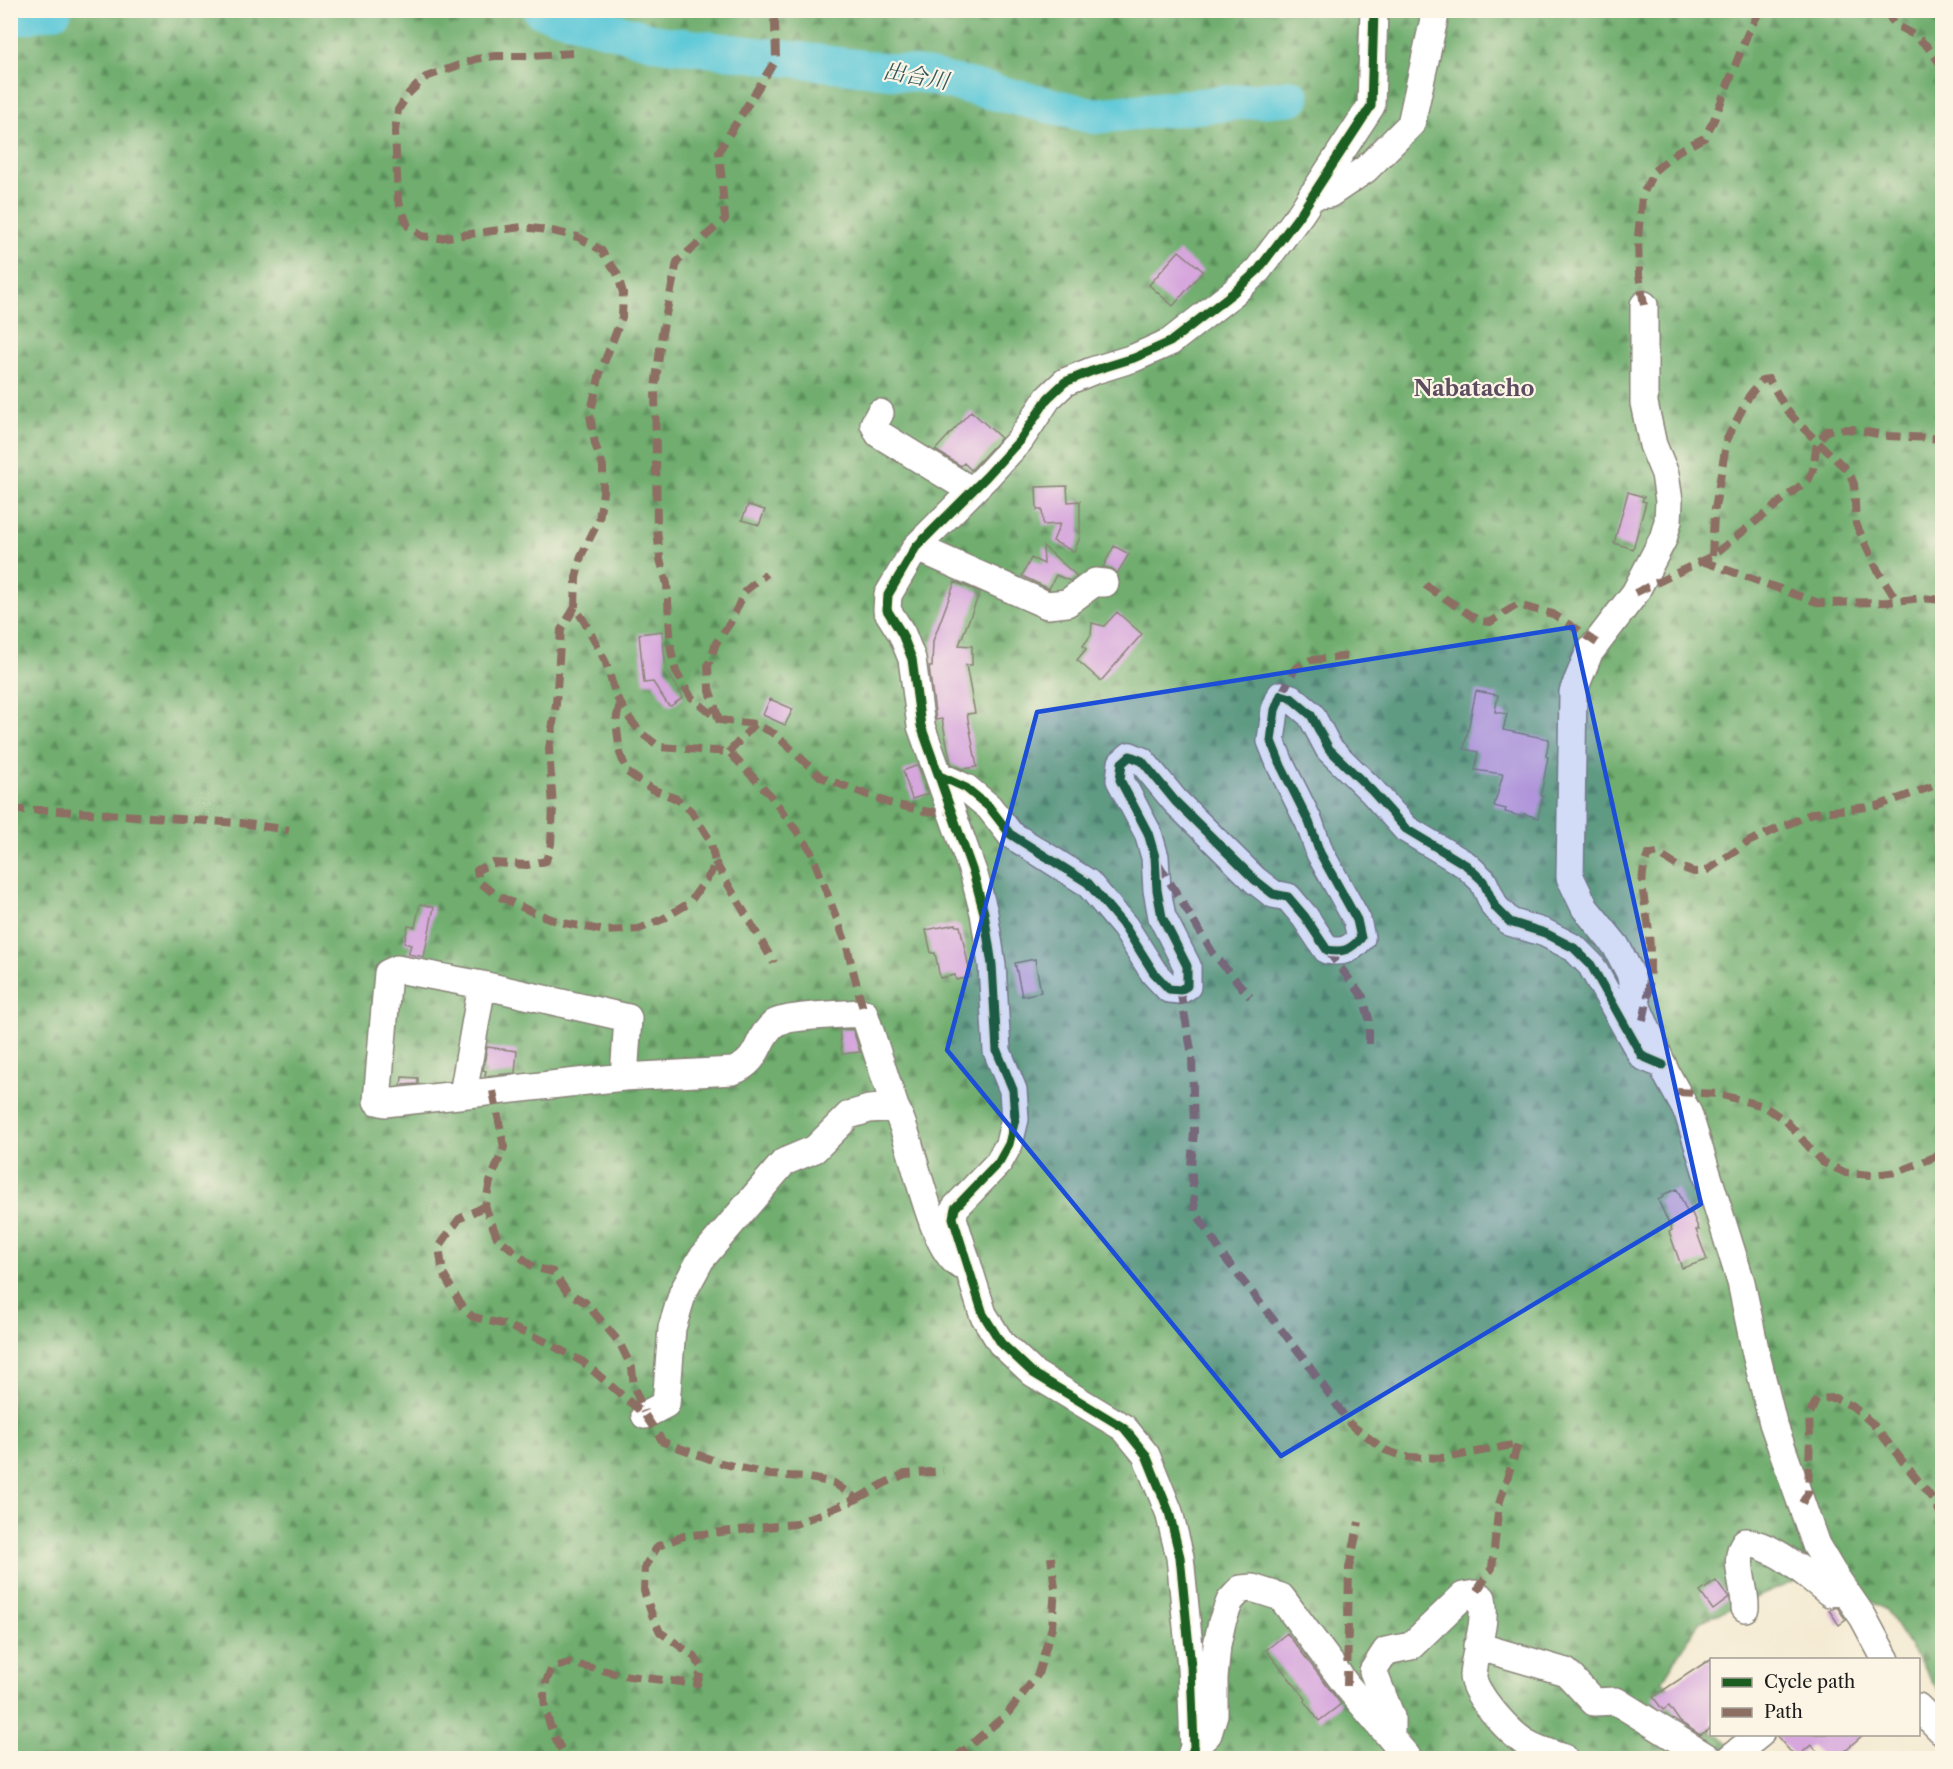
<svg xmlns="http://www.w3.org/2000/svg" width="1953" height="1769" font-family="'Libre Caslon Text','Noto Serif JP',serif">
	<defs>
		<pattern id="forest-firs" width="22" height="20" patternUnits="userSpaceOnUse" patternTransform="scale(1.5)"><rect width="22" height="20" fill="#6fad6e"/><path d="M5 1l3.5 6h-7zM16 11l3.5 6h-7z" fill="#5a8c5a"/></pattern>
	</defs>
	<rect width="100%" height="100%" fill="#fcf5e5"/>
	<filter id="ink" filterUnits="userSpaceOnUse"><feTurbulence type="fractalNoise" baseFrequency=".0167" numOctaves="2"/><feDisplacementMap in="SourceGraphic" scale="12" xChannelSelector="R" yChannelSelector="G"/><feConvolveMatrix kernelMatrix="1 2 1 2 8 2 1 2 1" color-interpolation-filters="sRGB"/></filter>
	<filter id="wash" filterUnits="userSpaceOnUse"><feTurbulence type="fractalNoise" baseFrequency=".008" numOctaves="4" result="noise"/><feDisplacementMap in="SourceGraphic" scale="24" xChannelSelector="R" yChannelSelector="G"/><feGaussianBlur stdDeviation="1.35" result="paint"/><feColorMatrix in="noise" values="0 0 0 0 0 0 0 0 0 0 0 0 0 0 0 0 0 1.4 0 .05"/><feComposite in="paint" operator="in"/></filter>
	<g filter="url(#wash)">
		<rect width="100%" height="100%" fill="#f4ead2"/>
		<path fill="url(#forest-firs)" stroke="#466445" stroke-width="1.5" d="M 11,11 L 1942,11 L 1942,1696 L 1886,1610 L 1823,1569 L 1699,1622 L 1662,1681 L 1711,1728 L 1712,1734 L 1719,1735 L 1745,1758 L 11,1758 Z"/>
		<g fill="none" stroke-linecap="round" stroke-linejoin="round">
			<path stroke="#5ec9d8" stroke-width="36" d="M 541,10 L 659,43 L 922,75 L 1094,116 L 1292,97
				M 10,19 L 54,10"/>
		</g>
		<g id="blocks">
			<path fill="#d6a6dd" d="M 1179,251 L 1203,271 L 1173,306 L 1149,285 Z
				M 971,411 L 1001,438 L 971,470 L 964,463 L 961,466 L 935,450 Z
				M 1067,486 L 1068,502 L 1080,501 L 1080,537 L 1074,552 L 1053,541 L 1060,524 L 1043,525 L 1042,510 L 1037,510 L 1036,487 Z
				M 1628,492 L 1644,497 L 1642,501 L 1646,502 L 1633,549 L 1614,543 Z
				M 748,505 L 765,510 L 759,525 L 742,520 Z
				M 1043,546 L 1077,576 L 1070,581 L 1056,575 L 1049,589 L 1022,576 L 1031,558 L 1044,564 Z
				M 1114,546 L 1129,554 L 1117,574 L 1114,570 L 1103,567 Z
				M 955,582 L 980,592 L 959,645 L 972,646 L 972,665 L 966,665 L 975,713 L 967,714 L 977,767 L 963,769 L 951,764 L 942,719 L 936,720 L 929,667 L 932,667 L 933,641 Z
				M 1117,612 L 1142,634 L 1101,681 L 1077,660 L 1086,649 L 1083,646 L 1091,635 L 1092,623 L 1104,626 Z
				M 662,631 L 666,669 L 683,697 L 671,706 L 668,705 L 653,682 L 644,683 L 639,634 Z
				M 1476,691 L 1498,695 L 1495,712 L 1507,714 L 1503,730 L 1549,739 L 1546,756 L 1548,757 L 1541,795 L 1543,796 L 1538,818 L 1524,814 L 1523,817 L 1505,812 L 1506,809 L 1494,806 L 1503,774 L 1475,770 L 1478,752 L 1464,749 Z
				M 770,699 L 793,709 L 785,725 L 763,715 Z
				M 918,765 L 928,794 L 912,799 L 903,771 Z
				M 420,904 L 434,907 L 424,957 L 408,954 L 411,945 L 404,943 L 408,926 L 415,927 Z
				M 956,924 L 956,926 L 960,926 L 971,977 L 956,980 L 955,975 L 940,978 L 935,953 L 931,953 L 926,930 Z
				M 1035,959 L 1041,992 L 1022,996 L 1015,963 Z
				M 853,1029 L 860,1052 L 842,1054 L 839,1030 Z
				M 487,1047 L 517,1051 L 515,1073 L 485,1076 L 486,1071 L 483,1070 Z
				M 402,1077 L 418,1078 L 418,1084 L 401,1085 Z
				M 1677,1189 L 1688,1214 L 1692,1213 L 1699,1230 L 1696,1230 L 1707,1260 L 1682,1268 L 1669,1232 L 1672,1230 L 1658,1200 L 1663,1197 L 1662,1195 Z
				M 1716,1581 L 1729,1598 L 1713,1610 L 1700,1592 Z
				M 1837,1607 L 1846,1620 L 1839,1625 L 1829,1610 Z
				M 1287,1633 L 1341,1704 L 1319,1721 L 1304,1701 L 1306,1699 L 1266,1650 Z
				M 1712,1658 L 1712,1727 L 1700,1735 L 1680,1722 L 1669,1706 L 1663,1710 L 1653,1697 Z
				M 1775,1734 L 1864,1734 L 1836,1758 L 1824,1758 L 1811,1745 L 1796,1758 Z"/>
		</g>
	</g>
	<g filter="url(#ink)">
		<use href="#blocks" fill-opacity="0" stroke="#888377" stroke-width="1.5"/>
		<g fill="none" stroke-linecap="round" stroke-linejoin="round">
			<g stroke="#888377" stroke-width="30">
				<path id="minor" d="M 1312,195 L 1329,194 L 1366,169 L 1411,124 L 1436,10
					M 1644,305 L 1644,403 L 1653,445 L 1665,474 L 1669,501 L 1668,521 L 1663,539 L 1635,593 L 1589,653 L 1573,692 L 1570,877 L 1585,908 L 1616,946 L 1630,973 L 1638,1009 L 1666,1073 L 1688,1113 L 1741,1282 L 1756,1354 L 1773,1423 L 1816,1545 L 1832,1572 L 1863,1617 L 1886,1660
					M 880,413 L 874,424 L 879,434 L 972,491
					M 916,547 L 1047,605 L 1067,603 L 1095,582 L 1105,583
					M 940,776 L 966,788 L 989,807 L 1010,834 L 1088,883 L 1125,927 L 1154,973 L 1169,989 L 1180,990 L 1187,986 L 1187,966 L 1162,917 L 1157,890 L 1155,857 L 1148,833 L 1120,780 L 1122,763 L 1130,756 L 1142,761 L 1175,801 L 1255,880 L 1273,894 L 1288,897 L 1305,917 L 1327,950 C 1343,953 1350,950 1361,938 L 1357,920 L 1320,853 L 1309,822 L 1281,766 L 1271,741 L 1275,710 L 1281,695 L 1291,698 L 1311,715 L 1329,749 L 1372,791 L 1406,829 L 1466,865 L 1483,881 L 1495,907 L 1510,922 L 1545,933 L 1574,948 L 1591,965 L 1642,1056 L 1663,1065
					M 624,1077 L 628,1018 L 482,985 L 397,969 L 388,973 L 377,1101 L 385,1103 L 624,1077 L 733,1071 C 762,1060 755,1038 775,1023 C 786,1016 848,1014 864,1013 L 895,1107
					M 463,1094 L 482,985
					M 645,1415 L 666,1404 L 672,1328 L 683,1292 L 701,1259 L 784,1162 L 815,1149 L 849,1115 L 869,1109 L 895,1107 C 914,1142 929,1248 960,1265
					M 1745,1608 C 1746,1587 1732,1560 1745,1542 C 1777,1546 1805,1574 1830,1593 L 1842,1587
					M 1477,1646 L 1566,1672 L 1594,1702 L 1616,1701 L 1708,1758
					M 1918,1707 L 1942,1731
					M 1391,1734 L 1391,1717 L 1373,1671 L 1386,1651 L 1411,1646 L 1463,1596 L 1475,1594 L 1482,1598 C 1487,1625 1475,1649 1473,1675 C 1472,1693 1511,1734 1526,1743 C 1537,1750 1552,1754 1564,1758
					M 1194,1747 L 1208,1734 L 1214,1714 L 1214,1678 L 1217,1645 L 1222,1622 L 1230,1601 L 1241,1589 L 1252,1588 L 1281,1597 L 1347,1686 L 1408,1758
					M 1190,1758 L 1194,1747 L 1191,1667 L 1180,1557 L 1169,1512 L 1146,1455 L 1124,1428 L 1033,1373 L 1001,1343 L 983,1314 L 953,1218 L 955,1208 L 999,1162 L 1009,1144 L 1015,1119 L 1013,1090 L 997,1051 L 992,965 L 984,913 L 974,875 L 921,726 L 912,659 L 902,634 L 887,610 L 888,595 L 916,547 L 986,477 L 1020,440 L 1048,398 L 1065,382 L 1092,371 L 1134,358 L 1170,342 L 1233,293 L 1258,270 L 1301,213 L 1371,106 L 1374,10
					M 1730,1758 L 1760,1734"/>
			</g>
			<use href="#minor" stroke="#fff" stroke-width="27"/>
			<path stroke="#8d6e63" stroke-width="8" stroke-dasharray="15 8" stroke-linecap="butt" d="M 1885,10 L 1895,25 L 1914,35 L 1927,46 L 1942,66
				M 573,53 L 531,56 L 495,56 L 476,59 L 426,77 L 409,93 L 398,110 L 395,131 L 398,200 L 408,226 L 422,236 L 439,238 L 522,227 L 548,230 L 578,237 L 601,250 L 617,273 L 623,293 L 622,317 L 600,373 L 590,415 L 595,444 L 603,466 L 603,492 L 599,520 L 581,556 L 576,578 L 575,607 L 587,626 L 606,663 L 616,696 L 630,719 L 642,734 L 660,747 L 729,752 L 771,796 L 810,849 L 846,943 L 864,1013
				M 1942,269 L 1940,289 L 1942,311
				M 1644,305 L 1639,275 L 1638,237 L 1642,196 L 1654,171 L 1678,151 L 1704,138 L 1714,120 L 1747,35 L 1760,10
				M 1942,367 L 1942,403
				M 1712,556 L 1714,514 L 1727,439 L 1749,396 L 1762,380 L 1769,379 L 1786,409 L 1800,425 L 1849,472 L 1854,484 L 1856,524 L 1878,571 L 1897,601
				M 1702,561 L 1819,603 L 1888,602 L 1922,598 L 1942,600
				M 1425,585 L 1479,621 L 1490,622 L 1517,605 L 1553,614 L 1597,643
				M 1635,593 L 1712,556 L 1809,479 L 1813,470 L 1817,442 L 1828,430 L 1852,429 L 1888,436 L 1932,438 L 1942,440
				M 575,607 L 561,630 L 556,704 L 549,749 L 553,807 L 551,844 L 546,861 L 527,865 L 493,863 L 477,870 L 479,882 L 498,896 L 528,910 L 559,922 L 606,931 L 639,929 L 663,919 L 689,903 L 711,873 L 715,862 L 710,840 L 691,811 L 677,799 L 652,789 L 627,772 L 620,753 L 616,721 L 620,703
				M 1281,695 L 1295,669 L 1311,660 L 1351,656
				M 719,720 L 709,688 L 708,666 L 716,643 L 730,623 L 745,591 L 766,574
				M 755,724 L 719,720 L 691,697 L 676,672 L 671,650 L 667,584 L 660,559 L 657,529 L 655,388 L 662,333 L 677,262 L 725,219 L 719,151 L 776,59 L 775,23 L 771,10
				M 729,752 L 755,724 L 775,734 L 821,777 L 889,803 L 929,812 L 951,811
				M 10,810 L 45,810 L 240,823 L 289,830
				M 715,862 L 774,963
				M 1158,863 L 1213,953 L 1250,997
				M 1327,950 L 1363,997 L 1369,1019 L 1369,1049
				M 1180,990 L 1192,1055 L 1194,1132 L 1191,1166 L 1195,1211 L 1224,1257 L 1302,1356 L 1350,1424 L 1385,1450 L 1405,1457 L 1444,1458 L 1518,1444 L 1499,1504 L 1492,1568 L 1475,1594
				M 1643,1020 C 1651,990 1651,963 1649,932 C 1647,905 1636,881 1648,855 L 1657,853 L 1677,866 L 1694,872 L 1706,871 L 1750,841 L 1813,813 L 1877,806 L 1942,783
				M 493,1091 L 504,1147 L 490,1182 L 485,1206 L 497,1237 L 533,1267 L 553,1272 L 567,1292 L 585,1302 L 619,1342 L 632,1368 L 634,1387 L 644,1412
				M 1677,1092 L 1718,1094 L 1764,1106 L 1787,1122 L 1822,1162 L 1846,1173 L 1872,1175 L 1898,1172 L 1942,1154
				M 485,1206 L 459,1219 L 439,1247 L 443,1274 L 463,1308 L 473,1317 L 506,1325 L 542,1340 L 583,1362 L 645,1415 L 663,1442 L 721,1463 L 770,1475 L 804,1477 L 834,1483 L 857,1499 L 795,1524 L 684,1536 L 658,1546 L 645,1566 L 644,1591 L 652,1615 L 660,1632 L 694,1656 L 702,1668 L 697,1684 L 629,1676 L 569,1663 L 552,1668 C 550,1673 546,1680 545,1686 C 540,1709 555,1739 566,1758
				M 857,1499 L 885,1483 L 905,1474 L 943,1471
				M 1802,1503 L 1808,1493 L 1810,1437 L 1809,1415 L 1817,1399 L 1835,1398 L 1852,1406 L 1873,1424 L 1935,1502 L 1942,1517
				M 1347,1686 L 1349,1568 L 1359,1522
				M 955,1758 L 1008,1713 L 1038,1674 L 1052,1627 L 1055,1588 L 1051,1557"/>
			<g stroke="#fcf5e5" stroke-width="13">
				<path id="cycleway" d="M 940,776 L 966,788 L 989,807 L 1010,834 L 1088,883 L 1125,927 L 1154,973 L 1169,989 L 1180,990 L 1187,986 L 1187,966 L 1162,917 L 1157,890 L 1155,857 L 1148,833 L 1120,780 L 1122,763 L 1130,756 L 1142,761 L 1175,801 L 1255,880 L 1273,894 L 1288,897 L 1305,917 L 1327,950 C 1343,953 1350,950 1361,938 L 1357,920 L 1320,853 L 1309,822 L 1281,766 L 1271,741 L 1275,710 L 1281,695 L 1291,698 L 1311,715 L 1329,749 L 1372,791 L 1406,829 L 1466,865 L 1483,881 L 1495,907 L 1510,922 L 1545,933 L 1574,948 L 1591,965 L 1642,1056 L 1663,1065
					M 1190,1758 L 1194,1747 L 1191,1667 L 1180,1557 L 1169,1512 L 1146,1455 L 1124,1428 L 1033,1373 L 1001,1343 L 983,1314 L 953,1218 L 955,1208 L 999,1162 L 1009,1144 L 1015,1119 L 1013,1090 L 997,1051 L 992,965 L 984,913 L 974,875 L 921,726 L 912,659 L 902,634 L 887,610 L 888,595 L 916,547 L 986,477 L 1020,440 L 1048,398 L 1065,382 L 1092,371 L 1134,358 L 1170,342 L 1233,293 L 1258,270 L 1301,213 L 1371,106 L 1374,10"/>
			</g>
			<use href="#cycleway" stroke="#1b5e20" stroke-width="9"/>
		</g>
	</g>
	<path fill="#1d4ed8" fill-opacity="0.2" stroke="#1d4ed8" stroke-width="4.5" stroke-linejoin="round" d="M 1573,627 L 1701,1204 L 1281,1456 L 947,1050 L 1037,712 Z"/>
	<g text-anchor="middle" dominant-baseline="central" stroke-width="4.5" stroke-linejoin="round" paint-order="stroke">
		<g font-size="22" font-style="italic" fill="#33595e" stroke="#fcf5e5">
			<text transform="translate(916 76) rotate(10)">出合川</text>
		</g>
		<g font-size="22" font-weight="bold" fill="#5d4c60" stroke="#fcf5e5">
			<text x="1474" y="388">Nabatacho</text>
		</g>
	</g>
	<rect width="1953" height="1769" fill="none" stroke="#fcf5e5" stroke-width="36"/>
	<rect x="1710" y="1658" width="210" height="78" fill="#fcf5e5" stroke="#a29e95" stroke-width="1.5"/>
	<rect x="1722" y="1678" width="30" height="9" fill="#1b5e20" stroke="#a29e95" stroke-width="1.5"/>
	<text x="1764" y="1688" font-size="18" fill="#1c1c1c">Cycle path</text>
	<rect x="1722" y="1708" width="30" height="9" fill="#8d6e63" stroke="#a29e95" stroke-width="1.5"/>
	<text x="1764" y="1718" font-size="18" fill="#1c1c1c">Path</text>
</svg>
